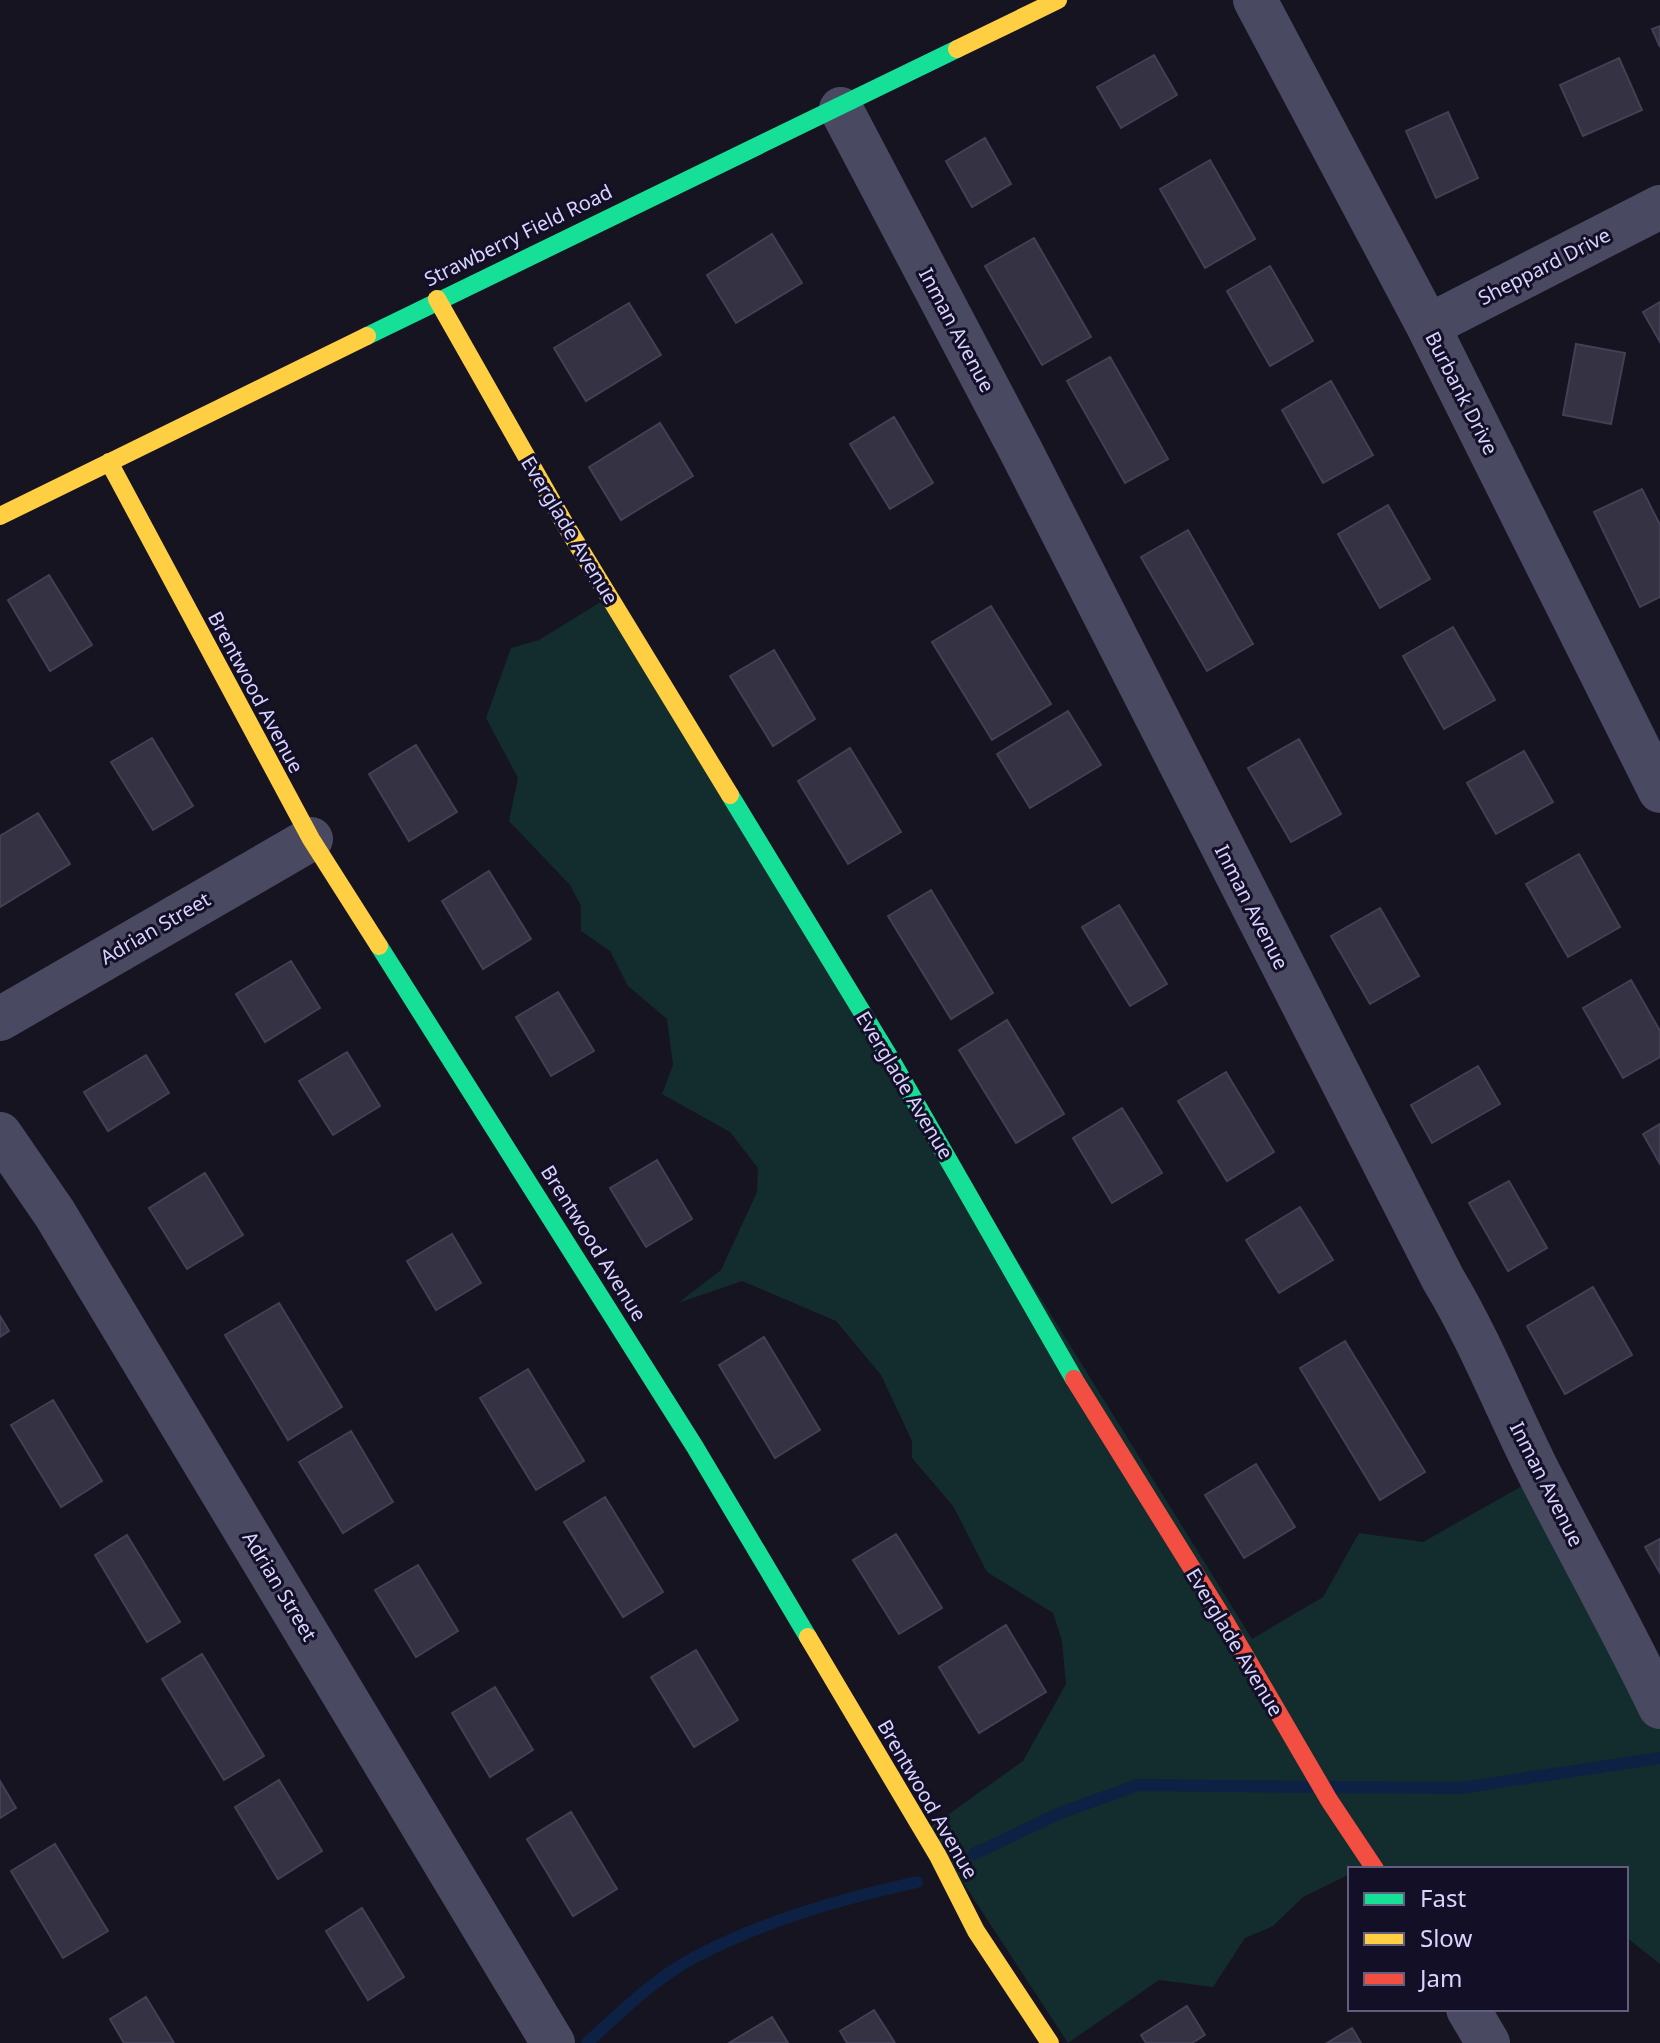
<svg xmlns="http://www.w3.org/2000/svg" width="1660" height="2043" font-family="'Noto Sans',sans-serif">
	<rect width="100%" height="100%" fill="#161421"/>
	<path fill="#132c2d" d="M 607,598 L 1252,1639 L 1323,1597 L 1359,1533 L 1423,1542 L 1536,1478 L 1660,1688 L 1660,1964 L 1626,1937 L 1626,1869 L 1350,1869 L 1350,1874 L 1303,1897 L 1273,1926 L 1245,1938 L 1213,1987 L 1159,1980 L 1068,2043 L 928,1829 L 1023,1761 L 1066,1684 L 1062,1641 L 1053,1613 L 987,1572 L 953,1506 L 912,1458 L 912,1441 L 881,1375 L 836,1321 L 742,1281 L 678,1303 L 721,1270 L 757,1192 L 758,1168 L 730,1132 L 662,1094 L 673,1065 L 667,1019 L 628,986 L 610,951 L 581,931 L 581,906 L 570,885 L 509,821 L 518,778 L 486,718 L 511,648 L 539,640 Z"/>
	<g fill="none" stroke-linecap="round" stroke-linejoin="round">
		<path stroke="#0d2144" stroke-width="12" d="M 1331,1787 L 1461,1788 L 1660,1758
			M 974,1854 L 1060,1813 L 1138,1785 L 1309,1787
			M 587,2043 C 621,2012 656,1977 697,1956 C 766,1920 841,1899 917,1882"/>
	</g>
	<path fill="#343243" stroke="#433f54" stroke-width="2" d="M 1660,26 L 1660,47 L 1652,29 Z
		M 1154,55 L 1177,95 L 1121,128 L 1097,87 Z
		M 1619,58 L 1642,110 L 1583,136 L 1560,85 Z
		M 1448,112 L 1478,178 L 1436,198 L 1406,131 Z
		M 985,138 L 1011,184 L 972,207 L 946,161 Z
		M 1210,160 L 1255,239 L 1205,268 L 1160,189 Z
		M 772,234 L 802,283 L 736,323 L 707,275 Z
		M 1034,238 L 1091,337 L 1042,365 L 985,266 Z
		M 1270,266 L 1313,341 L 1270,366 L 1227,291 Z
		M 1660,302 L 1660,342 L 1643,312 Z
		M 629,303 L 661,355 L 586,401 L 554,348 Z
		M 1576,344 L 1625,353 L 1611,424 L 1563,415 Z
		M 1110,357 L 1168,459 L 1125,483 L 1067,381 Z
		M 1331,381 L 1373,455 L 1323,483 L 1282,410 Z
		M 894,417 L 933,483 L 890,509 L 850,444 Z
		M 660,423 L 693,476 L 621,520 L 589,467 Z
		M 1642,489 L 1660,525 L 1660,597 L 1640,607 L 1594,512 Z
		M 1388,505 L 1430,579 L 1380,608 L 1338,534 Z
		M 1188,530 L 1253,644 L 1207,671 L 1141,557 Z
		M 49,575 L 92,645 L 50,671 L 8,600 Z
		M 991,606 L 1051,704 L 992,740 L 932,642 Z
		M 1453,627 L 1495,700 L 1444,729 L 1403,656 Z
		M 774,650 L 815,719 L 773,746 L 730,676 Z
		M 1068,711 L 1101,765 L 1030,808 L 997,754 Z
		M 152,738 L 193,806 L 153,830 L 111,762 Z
		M 1299,739 L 1341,814 L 1291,842 L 1248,768 Z
		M 416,745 L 457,812 L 409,841 L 369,774 Z
		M 850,748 L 901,832 L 848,864 L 798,781 Z
		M 1524,751 L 1553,802 L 1496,834 L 1467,783 Z
		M 38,813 L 70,864 L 0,907 L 0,836 Z
		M 1579,854 L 1620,927 L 1568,957 L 1526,884 Z
		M 489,871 L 531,939 L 483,969 L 442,901 Z
		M 931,890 L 993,993 L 951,1019 L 888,916 Z
		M 1119,905 L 1167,984 L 1130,1006 L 1082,927 Z
		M 1380,908 L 1419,976 L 1370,1004 L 1331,936 Z
		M 291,961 L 320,1008 L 265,1042 L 236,994 Z
		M 1631,980 L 1660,1031 L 1660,1057 L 1623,1078 L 1583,1008 Z
		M 558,992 L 594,1051 L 551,1076 L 516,1017 Z
		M 1007,1020 L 1064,1114 L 1016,1143 L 959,1050 Z
		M 347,1052 L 380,1106 L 333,1135 L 299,1081 Z
		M 146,1055 L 169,1093 L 108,1131 L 84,1092 Z
		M 1478,1066 L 1500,1104 L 1432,1143 L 1411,1105 Z
		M 1226,1072 L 1274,1152 L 1227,1181 L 1178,1101 Z
		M 1122,1108 L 1162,1173 L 1112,1203 L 1073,1138 Z
		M 1660,1124 L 1660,1164 L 1643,1134 Z
		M 657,1160 L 692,1219 L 646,1247 L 610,1188 Z
		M 205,1173 L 243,1235 L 187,1269 L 149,1208 Z
		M 1509,1181 L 1547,1248 L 1508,1271 L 1469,1203 Z
		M 1300,1207 L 1333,1260 L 1279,1293 L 1246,1240 Z
		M 452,1234 L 481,1283 L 436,1310 L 407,1261 Z
		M 1593,1287 L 1632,1355 L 1565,1394 L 1527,1326 Z
		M 279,1303 L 342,1407 L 288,1440 L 225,1335 Z
		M 0,1316 L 9,1331 L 0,1337 Z
		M 764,1337 L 820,1430 L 775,1458 L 719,1365 Z
		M 1345,1341 L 1425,1472 L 1380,1500 L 1300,1368 Z
		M 528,1369 L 584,1461 L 536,1490 L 480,1398 Z
		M 53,1400 L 102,1481 L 61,1507 L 11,1425 Z
		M 351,1431 L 393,1502 L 343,1533 L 299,1462 Z
		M 1256,1464 L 1295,1527 L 1244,1558 L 1205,1495 Z
		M 605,1497 L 663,1592 L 623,1617 L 564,1522 Z
		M 896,1534 L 942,1608 L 899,1634 L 853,1560 Z
		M 127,1535 L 180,1622 L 147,1642 L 95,1555 Z
		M 1660,1539 L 1660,1573 L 1645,1547 Z
		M 418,1565 L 458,1631 L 416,1657 L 375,1590 Z
		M 1006,1625 L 1046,1692 L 979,1733 L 939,1667 Z
		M 696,1650 L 738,1720 L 694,1747 L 651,1677 Z
		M 202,1654 L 264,1756 L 224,1780 L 162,1679 Z
		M 495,1687 L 533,1750 L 490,1777 L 452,1713 Z
		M 279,1780 L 322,1851 L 278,1879 L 235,1807 Z
		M 0,1781 L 16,1808 L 0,1818 Z
		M 571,1812 L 617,1889 L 573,1916 L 527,1839 Z
		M 55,1844 L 108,1931 L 63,1958 L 11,1871 Z
		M 362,1908 L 404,1977 L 368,2000 L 326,1931 Z
		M 146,1997 L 174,2043 L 124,2043 L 110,2019 Z
		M 1187,2006 L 1205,2035 L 1192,2043 L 1146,2043 L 1141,2035 Z
		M 874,2010 L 895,2043 L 847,2043 L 840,2031 Z
		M 772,2017 L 788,2043 L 729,2043 Z
		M 1352,2028 L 1361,2043 L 1327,2043 Z"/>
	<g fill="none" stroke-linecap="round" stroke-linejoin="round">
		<path stroke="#4a4962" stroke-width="44" d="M 1255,0 L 1428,326 L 1660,791
			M 841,109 L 1021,451 L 1443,1279 C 1481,1342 1507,1410 1540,1475 C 1580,1553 1622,1628 1660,1707
			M 1428,326 L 1660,207
			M 0,1019 L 311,839
			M 0,1134 L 55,1214 L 553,2043
			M 1468,2009 L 1488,2043"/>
		<path stroke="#16e098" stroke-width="18" d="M 367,336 L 957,49
			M 730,795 L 890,1058 L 1074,1379
			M 379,946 L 695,1447 L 808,1637"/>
		<path stroke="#ffcf43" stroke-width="18" d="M 957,49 L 1058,0
			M 437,299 L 566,526 L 730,795
			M 109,462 L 311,839 L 379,946
			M 0,516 L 367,336
			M 808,1637 L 938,1856 L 976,1931 L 1050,2043"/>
		<path stroke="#f24e42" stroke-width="18" d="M 1074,1379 L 1226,1623 L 1329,1800 L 1375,1869"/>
	</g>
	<g text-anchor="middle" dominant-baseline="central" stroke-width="6" stroke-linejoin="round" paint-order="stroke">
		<g font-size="20" fill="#d9d4ff" stroke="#130f26">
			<text transform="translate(518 235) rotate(-26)">Strawberry Field Road</text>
			<text transform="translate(1544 266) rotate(-27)">Sheppard Drive</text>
			<text transform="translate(957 330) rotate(62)">Inman Avenue</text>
			<text transform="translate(1462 393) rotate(63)">Burbank Drive</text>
			<text transform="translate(570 530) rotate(59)">Everglade Avenue</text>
			<text transform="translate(256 692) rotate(62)">Brentwood Avenue</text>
			<text transform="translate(1252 907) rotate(63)">Inman Avenue</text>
			<text transform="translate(155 928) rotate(-30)">Adrian Street</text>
			<text transform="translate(905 1085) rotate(59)">Everglade Avenue</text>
			<text transform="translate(594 1243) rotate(58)">Brentwood Avenue</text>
			<text transform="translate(1547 1484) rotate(63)">Inman Avenue</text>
			<text transform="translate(280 1586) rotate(59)">Adrian Street</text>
			<text transform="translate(1235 1642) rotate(59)">Everglade Avenue</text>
			<text transform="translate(928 1799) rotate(60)">Brentwood Avenue</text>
		</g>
	</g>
	<rect x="1348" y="1867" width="280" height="144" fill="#130f26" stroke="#625e7d" stroke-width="2"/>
	<rect x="1364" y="1893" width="40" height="12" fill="#16e098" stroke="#625e7d" stroke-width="2"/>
	<text x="1420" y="1907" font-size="24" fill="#d9d4ff">Fast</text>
	<rect x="1364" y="1933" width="40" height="12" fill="#ffcf43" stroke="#625e7d" stroke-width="2"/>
	<text x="1420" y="1947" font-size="24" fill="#d9d4ff">Slow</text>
	<rect x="1364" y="1973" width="40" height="12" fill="#f24e42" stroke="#625e7d" stroke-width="2"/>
	<text x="1420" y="1987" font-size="24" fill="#d9d4ff">Jam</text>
</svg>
